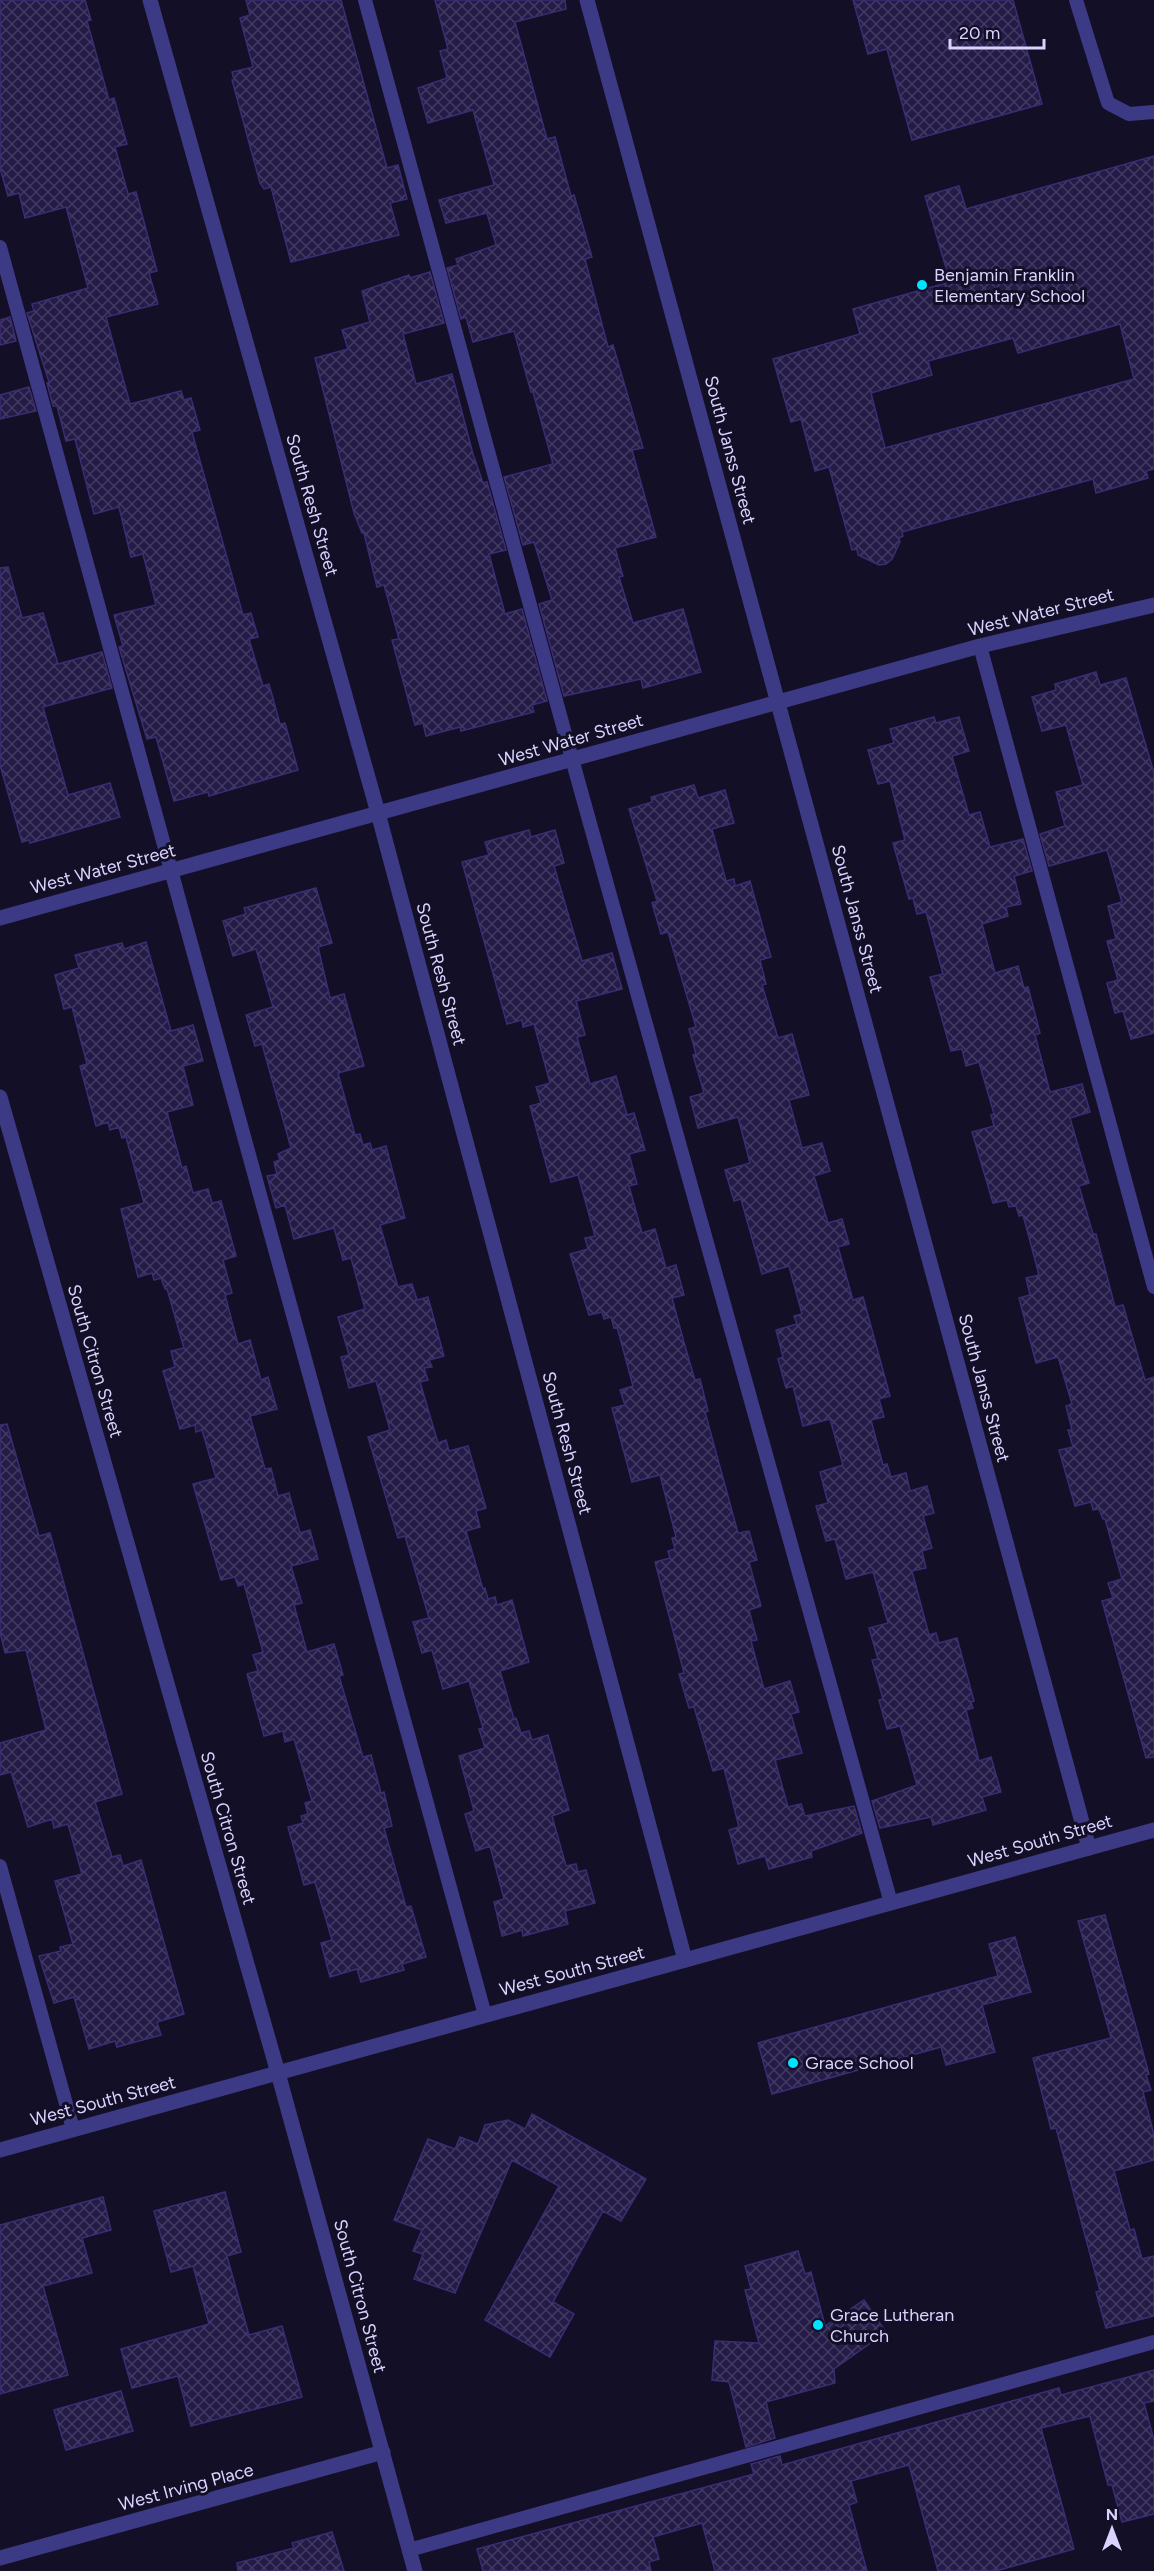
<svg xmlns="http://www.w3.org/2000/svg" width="1154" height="2571" font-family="Figtree,sans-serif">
	<defs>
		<pattern id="building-cross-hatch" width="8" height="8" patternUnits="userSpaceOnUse" patternTransform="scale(1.5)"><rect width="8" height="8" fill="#241b47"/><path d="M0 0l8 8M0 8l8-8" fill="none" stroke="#433b63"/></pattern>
	</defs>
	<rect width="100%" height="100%" fill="#130f26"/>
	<path fill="url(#building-cross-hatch)" stroke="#3b2d73" stroke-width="1.5" fill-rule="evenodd" d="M 0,0 L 85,0 L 91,20 L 87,21 L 109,100 L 114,98 L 127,144 L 115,147 L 128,194 L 136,192 L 157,271 L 149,273 L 158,304 L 106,317 L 130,404 L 181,391 L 184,400 L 191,398 L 200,430 L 192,432 L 243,615 L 251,613 L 258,637 L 249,639 L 263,686 L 269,684 L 280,724 L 285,723 L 298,770 L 209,796 L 208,792 L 174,801 L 156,737 L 147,739 L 119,647 L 123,646 L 114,615 L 156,605 L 143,554 L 131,557 L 119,507 L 94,514 L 75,439 L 66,441 L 57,406 L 53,406 L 47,383 L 49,382 L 27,313 L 34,311 L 32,304 L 88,288 L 66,207 L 25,218 L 19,193 L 8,196 L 0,168 Z
		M 246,0 L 341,0 L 387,168 L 398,165 L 407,199 L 390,203 L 399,235 L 291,262 L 271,187 L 264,189 L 260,183 L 232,80 L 234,80 L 232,72 L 253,67 L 240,18 L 250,15 Z
		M 435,0 L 565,0 L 566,9 L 515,22 L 547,139 L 555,137 L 571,196 L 574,195 L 592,257 L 585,259 L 608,347 L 613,345 L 643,448 L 632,450 L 656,537 L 615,548 L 623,576 L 619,577 L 633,623 L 683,609 L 701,672 L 643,688 L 641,679 L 564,696 L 539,604 L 552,600 L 534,542 L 523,545 L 504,477 L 553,464 L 533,392 L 531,392 L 514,331 L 473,342 L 466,317 L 461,319 L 447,268 L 458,265 L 456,259 L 496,245 L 487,213 L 446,223 L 439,200 L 494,185 L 473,110 L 428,123 L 418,88 L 447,78 L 440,51 L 448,49 Z
		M 853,0 L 1013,0 L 1042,104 L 912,140 L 887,49 L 868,54 Z
		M 1154,156 L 1154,469 L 1146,471 L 1148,478 L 1096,493 L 1093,479 L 902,532 L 903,536 L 899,538 L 900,542 L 892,559 L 886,564 L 879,565 L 858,555 L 857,549 L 852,550 L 829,467 L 815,471 L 801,419 L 791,422 L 773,359 L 860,334 L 853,309 L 950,282 L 925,196 L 959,186 L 966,209 ZM 1120,324 L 1134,379 L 885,448 L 871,393 L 932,375 L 928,361 L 1013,338 L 1018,353 Z
		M 430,272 L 444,323 L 403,334 L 416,384 L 452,374 L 473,454 L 483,483 L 487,482 L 506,550 L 489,554 L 505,614 L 522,609 L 547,701 L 532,705 L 534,712 L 461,731 L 460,727 L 426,736 L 423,723 L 415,725 L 392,640 L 399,639 L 384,585 L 377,587 L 364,533 L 362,533 L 354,513 L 315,358 L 348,349 L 342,330 L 370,322 L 362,291 L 409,275 L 410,278 Z
		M 10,317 L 16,341 L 0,345 L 0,320 Z
		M 29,387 L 36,411 L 0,419 L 0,395 Z
		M 8,567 L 22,618 L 43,613 L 58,664 L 102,652 L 112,688 L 43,707 L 68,795 L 110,783 L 120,817 L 30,843 L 29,840 L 22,842 L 0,765 L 0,568 Z
		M 1096,672 L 1100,685 L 1126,678 L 1154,773 L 1154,1033 L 1131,1039 L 1123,1011 L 1115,1013 L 1107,983 L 1118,980 L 1107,941 L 1116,939 L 1108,906 L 1122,902 L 1107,850 L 1049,866 L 1040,834 L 1065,826 L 1056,792 L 1083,785 L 1066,725 L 1042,731 L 1032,697 L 1056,690 L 1055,684 Z
		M 934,717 L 936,723 L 959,717 L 969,751 L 952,756 L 969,815 L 980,812 L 990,847 L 1023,839 L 1032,871 L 1014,876 L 1021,904 L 1006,907 L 1008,916 L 982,924 L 995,973 L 1018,966 L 1024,988 L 1028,987 L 1040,1033 L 1035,1035 L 1050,1092 L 1082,1084 L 1090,1112 L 1070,1118 L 1089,1183 L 1079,1186 L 1093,1234 L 1096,1234 L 1115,1307 L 1123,1305 L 1145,1380 L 1154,1377 L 1154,1757 L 1146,1758 L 1102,1601 L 1113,1598 L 1108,1583 L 1122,1579 L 1105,1519 L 1103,1519 L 1099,1509 L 1093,1510 L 1091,1502 L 1075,1506 L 1059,1450 L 1073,1447 L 1068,1430 L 1072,1430 L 1066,1406 L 1072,1404 L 1058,1357 L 1036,1363 L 1019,1298 L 1030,1295 L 1026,1278 L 1039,1275 L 1023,1215 L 1019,1216 L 1016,1206 L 1009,1207 L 1007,1200 L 993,1203 L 972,1132 L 994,1126 L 991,1115 L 994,1114 L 979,1062 L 966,1066 L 962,1049 L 951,1051 L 930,977 L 943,974 L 926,912 L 917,914 L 913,898 L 909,899 L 893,843 L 905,840 L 890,781 L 878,784 L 868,750 L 894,743 L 890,729 Z
		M 694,785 L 698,798 L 725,790 L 734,823 L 712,829 L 726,881 L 734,879 L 735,886 L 750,881 L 771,957 L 760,960 L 766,984 L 762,985 L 778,1038 L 792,1034 L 809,1095 L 789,1100 L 802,1148 L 822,1143 L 830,1171 L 814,1176 L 828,1223 L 842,1219 L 849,1244 L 838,1247 L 853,1300 L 863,1297 L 890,1396 L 879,1399 L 884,1417 L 871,1420 L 883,1465 L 887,1464 L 891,1477 L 906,1473 L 910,1491 L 927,1486 L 934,1513 L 923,1516 L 932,1548 L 922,1551 L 926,1568 L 912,1571 L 929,1635 L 936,1633 L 939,1643 L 957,1638 L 974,1701 L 971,1702 L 973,1708 L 966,1710 L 979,1761 L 991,1757 L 1001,1792 L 982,1797 L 986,1810 L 933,1825 L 931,1817 L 880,1828 L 872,1801 L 917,1785 L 900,1726 L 887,1729 L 879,1700 L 883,1699 L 872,1660 L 878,1659 L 869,1628 L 888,1623 L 873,1572 L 846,1579 L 835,1539 L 826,1541 L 816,1506 L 828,1503 L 820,1472 L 843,1465 L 830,1419 L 803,1426 L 793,1386 L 786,1388 L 778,1359 L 783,1357 L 776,1330 L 797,1324 L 794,1316 L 802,1314 L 789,1266 L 762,1274 L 741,1199 L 734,1201 L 725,1170 L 750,1163 L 738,1117 L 698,1128 L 690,1097 L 704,1093 L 693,1055 L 696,1054 L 689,1029 L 696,1027 L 668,932 L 661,934 L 652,903 L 657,901 L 629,809 L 652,802 L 651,797 Z
		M 529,830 L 531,837 L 555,830 L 564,863 L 554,866 L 582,961 L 612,953 L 622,989 L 576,1001 L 585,1035 L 577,1037 L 590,1084 L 616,1076 L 627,1115 L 634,1113 L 645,1150 L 629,1154 L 637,1184 L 629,1186 L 642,1233 L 655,1229 L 666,1268 L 676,1265 L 684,1295 L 672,1298 L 685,1346 L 695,1380 L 700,1379 L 708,1411 L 705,1412 L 738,1533 L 749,1531 L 757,1560 L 749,1562 L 761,1606 L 749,1610 L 757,1640 L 751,1641 L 764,1689 L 790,1681 L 799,1712 L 791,1714 L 802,1753 L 775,1760 L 788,1807 L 801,1804 L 805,1816 L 854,1806 L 862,1833 L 811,1851 L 812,1857 L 769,1869 L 765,1856 L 738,1864 L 729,1830 L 739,1827 L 724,1768 L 713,1771 L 694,1707 L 689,1708 L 679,1674 L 684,1673 L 655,1562 L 670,1558 L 668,1551 L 675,1549 L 672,1538 L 676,1537 L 660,1475 L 632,1482 L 612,1408 L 625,1405 L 620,1390 L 633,1386 L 617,1327 L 614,1328 L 611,1317 L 604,1319 L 602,1312 L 589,1315 L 570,1254 L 588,1249 L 585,1238 L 595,1236 L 578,1175 L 551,1182 L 530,1106 L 541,1103 L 536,1087 L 550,1083 L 534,1024 L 523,1027 L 522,1020 L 507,1024 L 462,862 L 489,855 L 485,842 Z
		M 316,888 L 332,943 L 318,947 L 330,998 L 344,994 L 364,1066 L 338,1073 L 355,1135 L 360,1134 L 363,1145 L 370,1143 L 372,1150 L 386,1146 L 405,1218 L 380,1225 L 398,1287 L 412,1284 L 417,1300 L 428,1297 L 444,1356 L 429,1360 L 432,1367 L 424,1368 L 428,1380 L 420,1382 L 438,1443 L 446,1440 L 449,1451 L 468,1446 L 486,1508 L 476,1511 L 480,1527 L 466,1531 L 483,1589 L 485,1588 L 488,1599 L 495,1597 L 497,1605 L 512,1600 L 529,1662 L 500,1671 L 514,1719 L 516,1718 L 521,1733 L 529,1731 L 532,1740 L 548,1735 L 569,1810 L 552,1816 L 566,1866 L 576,1864 L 578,1872 L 586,1870 L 595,1903 L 565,1911 L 568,1924 L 523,1936 L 522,1930 L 502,1936 L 494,1902 L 504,1899 L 490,1846 L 476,1851 L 465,1814 L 474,1811 L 459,1756 L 485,1748 L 479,1729 L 483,1728 L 469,1681 L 443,1689 L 432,1650 L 422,1653 L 413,1622 L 429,1618 L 405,1536 L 398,1538 L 368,1437 L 390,1430 L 376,1381 L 349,1388 L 341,1357 L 349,1355 L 338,1317 L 365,1309 L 351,1258 L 343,1260 L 334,1228 L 294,1239 L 285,1205 L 276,1208 L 267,1176 L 277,1174 L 274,1162 L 280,1160 L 278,1154 L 291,1148 L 262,1044 L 255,1046 L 246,1015 L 273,1007 L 256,949 L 233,956 L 223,921 L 246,914 L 244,908 Z
		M 146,942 L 171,1031 L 193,1025 L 203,1061 L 183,1066 L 193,1105 L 167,1112 L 182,1168 L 186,1166 L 193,1193 L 208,1189 L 212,1203 L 221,1201 L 236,1256 L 223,1260 L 232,1293 L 225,1295 L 238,1344 L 250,1340 L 261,1380 L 268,1377 L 277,1409 L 250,1416 L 265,1469 L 271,1468 L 278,1496 L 289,1493 L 300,1533 L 310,1530 L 318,1559 L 291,1566 L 302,1603 L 294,1605 L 307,1652 L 334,1644 L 343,1675 L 339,1676 L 363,1757 L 371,1755 L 381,1793 L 384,1792 L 392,1826 L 384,1828 L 406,1907 L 411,1906 L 426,1957 L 402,1964 L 404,1970 L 361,1982 L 357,1969 L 330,1977 L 321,1943 L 332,1940 L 315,1882 L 304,1885 L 288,1827 L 303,1823 L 301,1816 L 308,1814 L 305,1803 L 312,1801 L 294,1739 L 285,1742 L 283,1731 L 264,1736 L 247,1674 L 258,1671 L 253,1655 L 263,1652 L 244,1584 L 238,1586 L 235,1577 L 221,1580 L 193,1484 L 216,1478 L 202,1430 L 196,1432 L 195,1425 L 180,1429 L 163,1371 L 175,1367 L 171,1351 L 184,1348 L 167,1289 L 165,1289 L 161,1278 L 154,1280 L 152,1273 L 138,1277 L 121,1209 L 144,1203 L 126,1137 L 122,1138 L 119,1127 L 110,1130 L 108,1122 L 96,1126 L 80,1066 L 87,1064 L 72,1007 L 64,1009 L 55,975 L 79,968 L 75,955 L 122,943 L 124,949 Z
		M 7,1424 L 39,1536 L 50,1533 L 122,1794 L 95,1802 L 112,1857 L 120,1855 L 123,1866 L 141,1860 L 184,2014 L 157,2022 L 161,2035 L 117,2047 L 115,2041 L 89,2049 L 74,1997 L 54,2003 L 39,1956 L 61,1951 L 60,1947 L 73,1944 L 55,1881 L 82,1874 L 68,1824 L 54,1828 L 52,1819 L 28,1827 L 11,1772 L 0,1775 L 0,1743 L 46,1730 L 26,1650 L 5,1653 L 0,1632 L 0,1425 Z
		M 1105,1915 L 1149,2074 L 1146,2075 L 1151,2090 L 1143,2092 L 1154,2135 L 1154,2160 L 1114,2171 L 1130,2230 L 1134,2229 L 1142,2259 L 1154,2256 L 1154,2316 L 1106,2328 L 1096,2292 L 1100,2291 L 1056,2128 L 1051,2129 L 1033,2058 L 1111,2038 L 1078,1921 Z
		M 1015,1937 L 1031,1992 L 982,2005 L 995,2052 L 946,2065 L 941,2047 L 772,2094 L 758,2043 L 998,1976 L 989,1944 Z
		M 532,2114 L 646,2179 L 621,2221 L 603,2211 L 553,2302 L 574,2314 L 550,2357 L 485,2320 L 559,2186 L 512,2160 L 455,2293 L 414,2279 L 423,2254 L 413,2251 L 422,2230 L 394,2220 L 428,2139 L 455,2149 L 460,2137 L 478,2144 L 485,2125 L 508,2120 L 525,2129 Z
		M 225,2192 L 241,2252 L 227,2256 L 249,2335 L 282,2326 L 302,2397 L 191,2426 L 178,2376 L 132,2388 L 121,2349 L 209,2324 L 193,2266 L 171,2272 L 154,2211 Z
		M 103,2197 L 111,2230 L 82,2238 L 92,2273 L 43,2286 L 68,2375 L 0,2394 L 0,2225 Z
		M 798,2251 L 805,2274 L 811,2272 L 825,2326 L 864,2300 L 886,2332 L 834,2369 L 835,2383 L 766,2402 L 775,2438 L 746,2447 L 729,2382 L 712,2380 L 715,2341 L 759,2343 L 745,2290 L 751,2289 L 745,2266 Z
		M 1154,2370 L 1154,2401 L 1144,2403 L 1154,2440 L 1154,2514 L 1122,2522 L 1112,2485 L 1108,2485 L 1090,2416 L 1041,2428 L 1074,2549 L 996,2571 L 938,2571 L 909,2465 L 851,2481 L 857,2502 L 849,2505 L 867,2571 L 715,2571 L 702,2523 L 653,2537 L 659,2559 L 649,2562 L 651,2571 L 483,2571 L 477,2549 L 754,2474 L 751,2464 L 780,2456 L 782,2465 L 1059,2388 L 1061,2395 Z
		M 121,2391 L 133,2431 L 66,2450 L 54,2410 Z
		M 332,2532 L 344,2571 L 238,2571 L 237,2563 L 294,2548 L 292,2543 Z"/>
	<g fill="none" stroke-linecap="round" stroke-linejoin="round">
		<path stroke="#3d3a85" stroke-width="14" d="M 365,0 L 572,759 L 891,1903
			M 1076,0 L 1108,103 L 1129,114 L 1154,112
			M 0,247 L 485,2015
			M 980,646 L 1154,1287
			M 0,1866 L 73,2129
			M 409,2550 L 1154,2342"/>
		<path stroke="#3d3a85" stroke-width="15" d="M 150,0 L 378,813 L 685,1960
			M 587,0 L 1089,1848
			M 0,918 L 980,646 L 1154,605
			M 0,2558 L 383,2452"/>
		<path stroke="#3d3a85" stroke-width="15" d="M 0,1097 L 278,2073 L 415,2571
			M 0,2150 L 1154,1830"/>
	</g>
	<g fill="#00e5ff" stroke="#130f26" stroke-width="2">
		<circle cx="922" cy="285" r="6"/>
		<circle cx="793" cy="2063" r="6"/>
		<circle cx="818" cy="2325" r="6"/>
	</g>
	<g text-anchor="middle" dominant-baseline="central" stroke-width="6" stroke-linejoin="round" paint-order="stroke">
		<g font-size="18" fill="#d9d4ff" stroke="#130f26" text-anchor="start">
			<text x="934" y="275">Benjamin Franklin<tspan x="934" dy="21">Elementary School</tspan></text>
			<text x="805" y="2063">Grace School</text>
			<text x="830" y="2315">Grace Lutheran<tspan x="830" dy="21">Church</tspan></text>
		</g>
		<g font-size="18" fill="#d9d4ff" stroke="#130f26">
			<text transform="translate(730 450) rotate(75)">South Janss Street</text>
			<text transform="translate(312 505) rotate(74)">South Resh Street</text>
			<text transform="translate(1041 612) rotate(-14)">West Water Street</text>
			<text transform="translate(571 740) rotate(-16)">West Water Street</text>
			<text transform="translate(103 869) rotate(-15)">West Water Street</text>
			<text transform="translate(857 919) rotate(75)">South Janss Street</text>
			<text transform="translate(441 974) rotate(75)">South Resh Street</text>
			<text transform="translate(95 1361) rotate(74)">South Citron Street</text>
			<text transform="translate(984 1388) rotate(75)">South Janss Street</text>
			<text transform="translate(567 1443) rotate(75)">South Resh Street</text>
			<text transform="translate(228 1828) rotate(74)">South Citron Street</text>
			<text transform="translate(1040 1841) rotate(-16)">West South Street</text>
			<text transform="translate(572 1971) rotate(-15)">West South Street</text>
			<text transform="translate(103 2101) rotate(-15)">West South Street</text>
			<text transform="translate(360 2296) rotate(75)">South Citron Street</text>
			<text transform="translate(186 2487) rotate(-15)">West Irving Place</text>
		</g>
	</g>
	<g transform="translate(1112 2529)" stroke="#130f26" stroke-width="4.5" paint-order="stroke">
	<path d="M0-4.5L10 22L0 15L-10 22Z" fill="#d9d4ff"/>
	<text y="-9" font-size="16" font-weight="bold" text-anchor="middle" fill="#d9d4ff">N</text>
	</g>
	<path d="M950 39v9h94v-9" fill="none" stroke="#d9d4ff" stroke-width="3"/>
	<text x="959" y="39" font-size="18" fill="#d9d4ff" stroke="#130f26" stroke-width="4.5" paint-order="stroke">20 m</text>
</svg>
